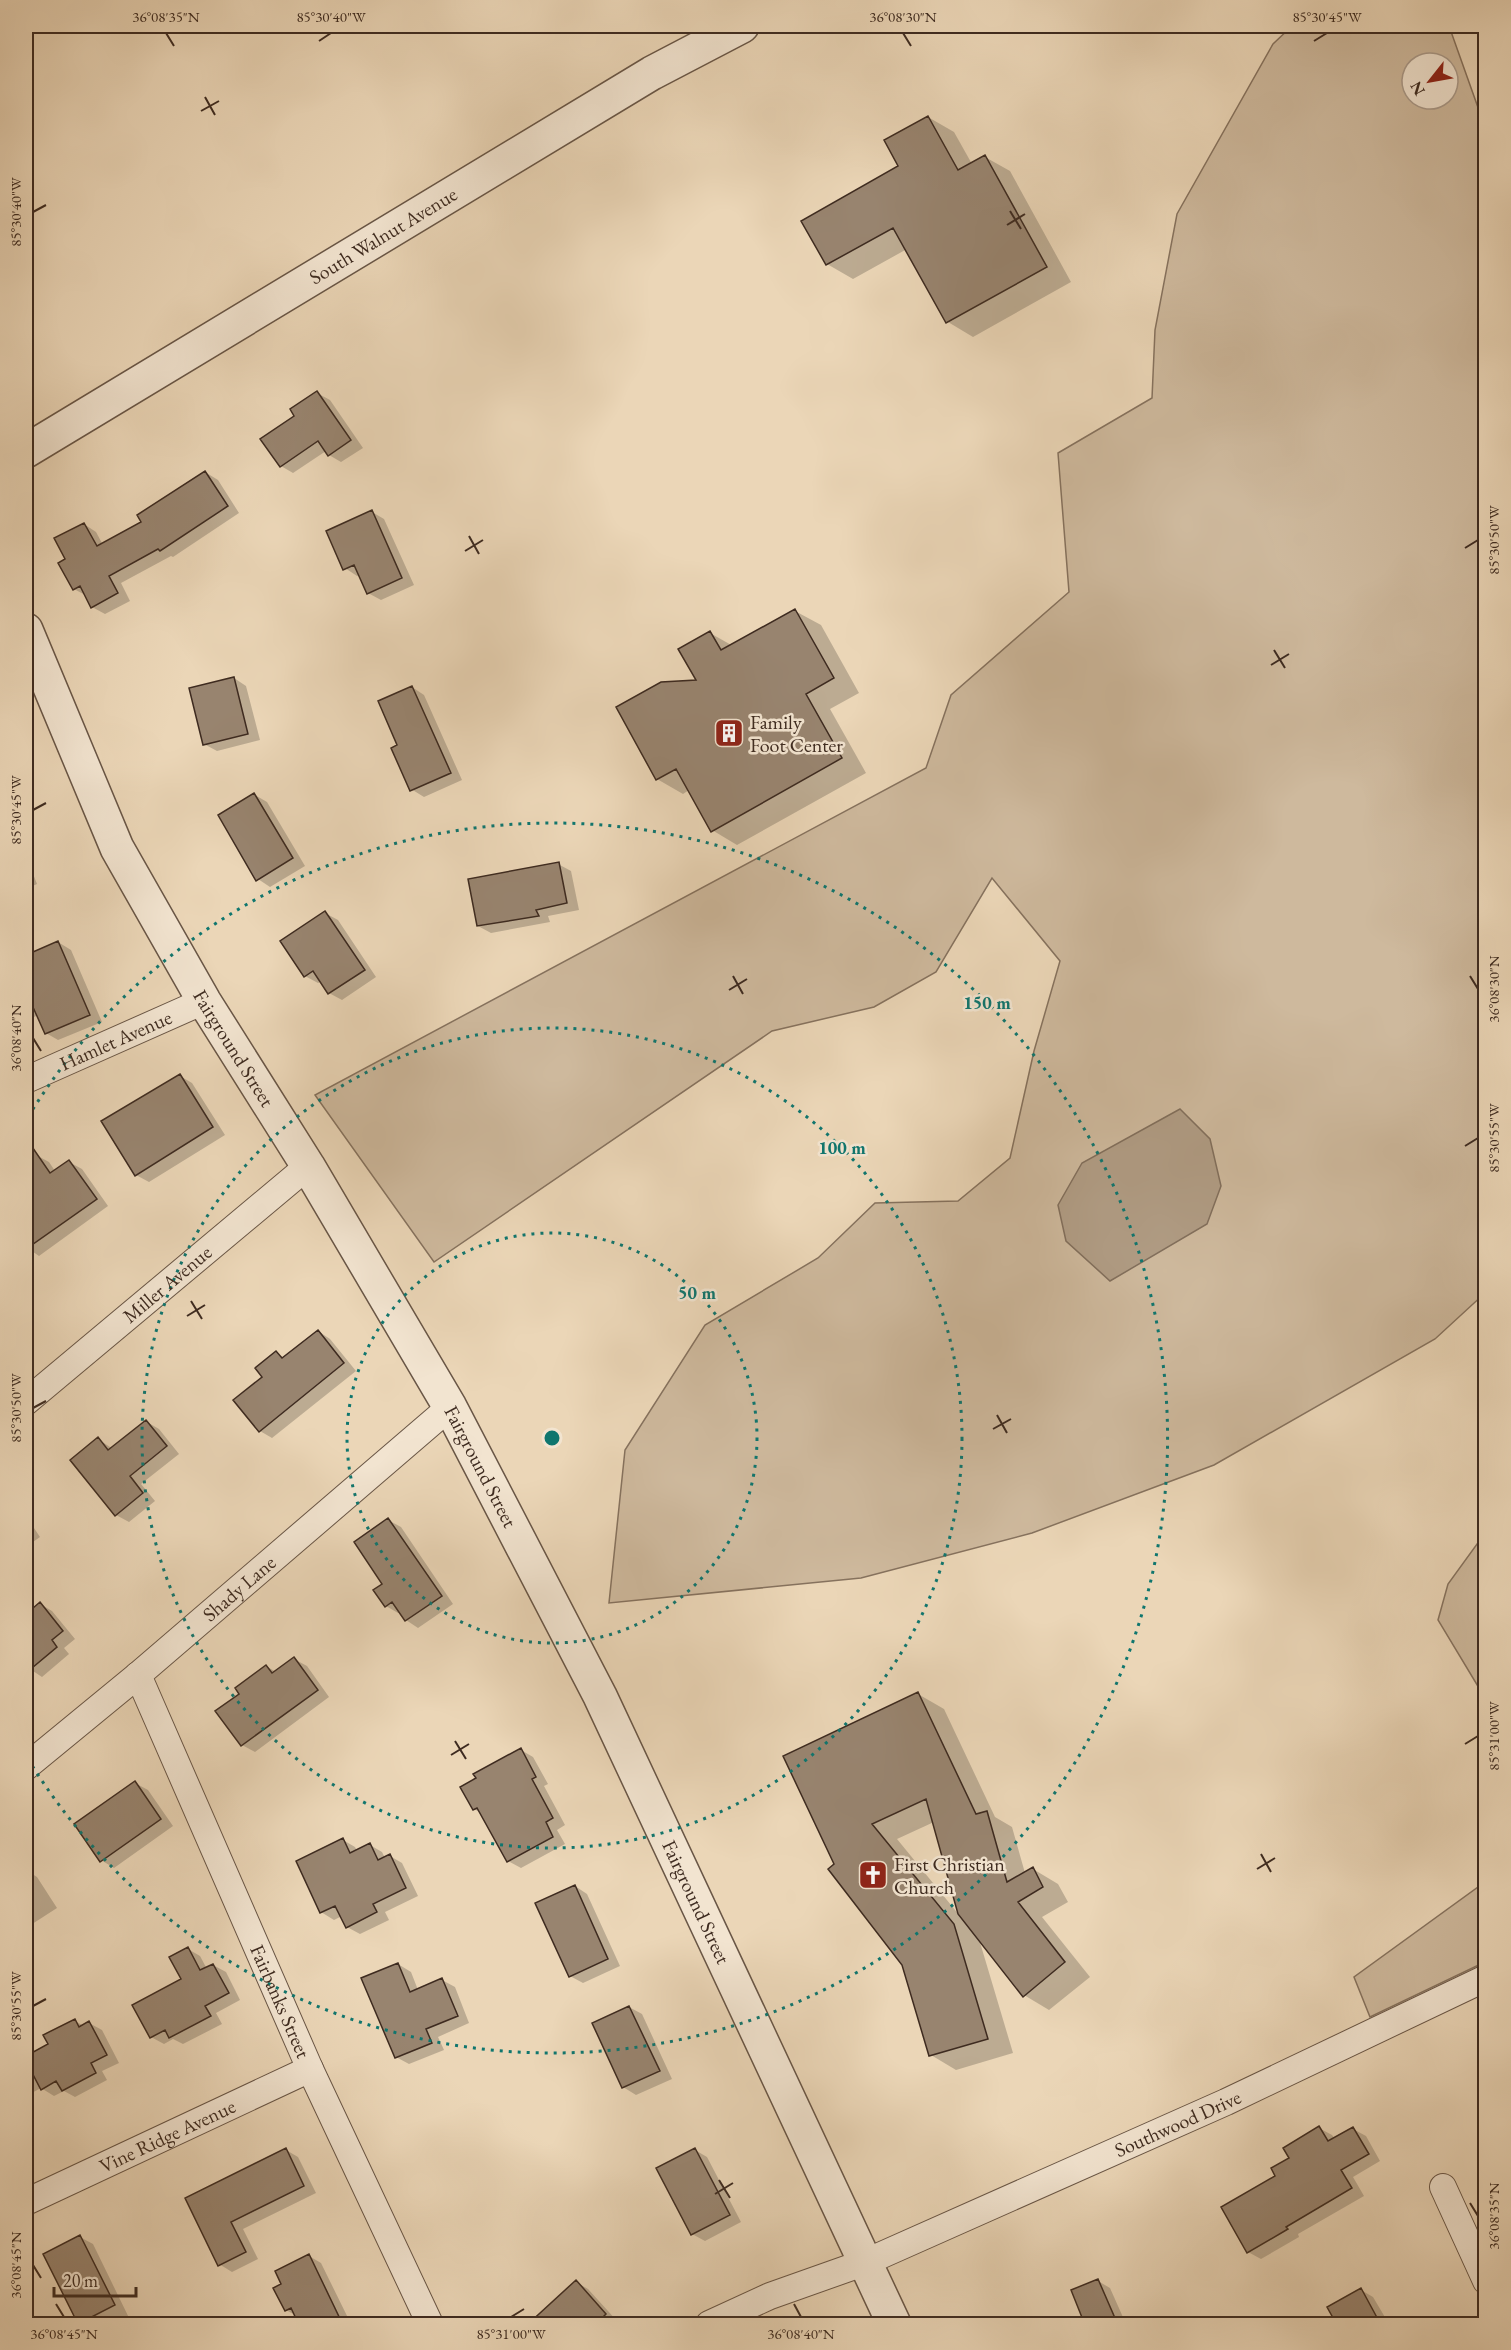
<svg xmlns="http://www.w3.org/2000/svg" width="1511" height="2350" font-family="'EB Garamond',serif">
	<rect width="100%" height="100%" fill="#ebd6b7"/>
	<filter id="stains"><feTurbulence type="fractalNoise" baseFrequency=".00333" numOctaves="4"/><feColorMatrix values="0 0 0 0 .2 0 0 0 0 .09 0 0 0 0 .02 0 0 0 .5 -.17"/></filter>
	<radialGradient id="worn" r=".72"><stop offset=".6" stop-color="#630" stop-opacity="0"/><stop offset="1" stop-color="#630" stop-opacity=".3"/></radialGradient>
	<path fill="#ceb99d" stroke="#86725e" stroke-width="1.5" fill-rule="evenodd" d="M 1292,26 L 1449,26 L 1486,130 L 1485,1293 L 1435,1339 L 1214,1465 L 1032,1533 L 861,1578 L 609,1603 L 625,1450 L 705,1325 L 818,1258 L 875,1203 L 958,1201 L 1010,1158 L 1034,1051 L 1060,961 L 992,878 L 936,972 L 874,1007 L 772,1031 L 434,1262 L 315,1095 L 926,768 L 951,695 L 1069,592 L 1058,453 L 1152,398 L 1155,330 L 1177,214 L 1273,44 ZM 1412,63 L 1448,63 L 1448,99 L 1412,99 Z
		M 1485,1533 L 1485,1698 L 1438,1620 L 1448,1584 Z
		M 1485,1882 L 1485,1962 L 1370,2017 L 1354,1977 Z"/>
	<path fill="#b09c84" stroke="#826f5c" stroke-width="1.5" d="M 1180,1109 L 1210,1139 L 1221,1186 L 1207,1224 L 1110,1281 L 1066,1241 L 1058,1205 L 1082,1163 Z"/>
	<path fill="#0003" fill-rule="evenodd" d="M 928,117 L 954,132 L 972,164 L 985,157 L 1010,171 L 1071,282 L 973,337 L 948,322 L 907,249 L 853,279 L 827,264 L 900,167 Z
		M 317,393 L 330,400 L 363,448 L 341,462 L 329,455 L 326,451 L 293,473 L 281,466 L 297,416 Z
		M 205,472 L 218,480 L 239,513 L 173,557 L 171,556 L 121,583 L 130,601 L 105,614 L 92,607 L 87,596 L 74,589 L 67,559 L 84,524 L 96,532 L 103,545 L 143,523 Z
		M 372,512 L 384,519 L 414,585 L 381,600 L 368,593 L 360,575 L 357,576 L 345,568 Z
		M 795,611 L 821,625 L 859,693 L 830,709 L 866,773 L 737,845 L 712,830 L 689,790 L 683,794 L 657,779 L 699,681 L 710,633 L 733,646 Z
		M 234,678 L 246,686 L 260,740 L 217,751 L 204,744 Z
		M 412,687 L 424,695 L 462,780 L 424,797 L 411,789 L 399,745 Z
		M 255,795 L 267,802 L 305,866 L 270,887 L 258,879 Z
		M 26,856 L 37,884 L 26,889 Z
		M 558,864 L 571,871 L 579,910 L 548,916 L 550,922 L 491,933 L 478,926 Z
		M 325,913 L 338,920 L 376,977 L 342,1000 L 329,993 L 322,981 L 318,983 L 305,976 Z
		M 58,942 L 71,950 L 102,1022 L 58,1040 L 46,1033 L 38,1015 L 28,1020 L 26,1018 L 26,956 Z
		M 180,1076 L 192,1083 L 225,1135 L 149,1182 L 136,1175 Z
		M 36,1155 L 49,1162 L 55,1171 L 69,1162 L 82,1169 L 108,1206 L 39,1256 L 26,1247 L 26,1163 Z
		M 318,1331 L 330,1339 L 356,1371 L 272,1438 L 260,1431 L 264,1377 L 276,1353 L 284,1358 Z
		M 147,1422 L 159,1429 L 179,1454 L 141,1484 L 155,1501 L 129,1522 L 116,1515 L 98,1439 L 113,1449 Z
		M 26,1516 L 40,1537 L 26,1547 Z
		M 388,1520 L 401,1527 L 453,1604 L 418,1628 L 406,1620 L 400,1612 L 398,1613 L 386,1606 L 384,1584 Z
		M 40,1604 L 52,1611 L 75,1639 L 64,1648 L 69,1654 L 42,1677 L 33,1671 L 26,1677 L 26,1616 Z
		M 294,1659 L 307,1666 L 329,1697 L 255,1752 L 242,1745 L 241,1694 L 266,1666 L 276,1672 Z
		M 918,1694 L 944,1709 L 995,1817 L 1012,1827 L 1025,1873 L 1033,1869 L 1058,1884 L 1068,1902 L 1042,1917 L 1090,1977 L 1049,2010 L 1024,1995 L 979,1939 L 1013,2053 L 956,2070 L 931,2055 L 904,1964 L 835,1865 ZM 934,1822 L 960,1916 L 897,1839 Z
		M 521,1750 L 533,1757 L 548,1784 L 544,1786 L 565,1825 L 557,1830 L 565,1844 L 521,1868 L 508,1861 L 483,1814 L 474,1809 Z
		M 135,1783 L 148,1790 L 173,1826 L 114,1868 L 101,1860 Z
		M 343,1840 L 355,1847 L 357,1851 L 370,1845 L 382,1852 L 385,1858 L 390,1856 L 402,1863 L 418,1896 L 385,1912 L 389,1920 L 360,1934 L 347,1927 L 342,1916 L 334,1920 L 321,1912 L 298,1862 Z
		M 26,1870 L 37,1877 L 57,1908 L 26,1928 Z
		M 575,1886 L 587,1894 L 620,1966 L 583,1983 L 570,1976 Z
		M 188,1949 L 200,1956 L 207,1969 L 213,1965 L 226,1972 L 240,2000 L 216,2013 L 222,2024 L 183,2044 L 173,2039 L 164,2044 L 151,2037 L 183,1980 Z
		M 398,1964 L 411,1972 L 418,1990 L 442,1980 L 455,1987 L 469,2023 L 438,2037 L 444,2050 L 409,2064 L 396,2057 Z
		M 629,2007 L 642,2014 L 672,2079 L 636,2095 L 623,2087 L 594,2024 Z
		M 75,2021 L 84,2026 L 89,2023 L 102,2030 L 119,2063 L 102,2071 L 107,2080 L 75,2097 L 64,2091 L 54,2096 L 41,2088 L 26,2096 L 26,2058 L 50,2045 Z
		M 1319,2128 L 1332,2135 L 1335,2139 L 1353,2129 L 1366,2136 L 1380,2161 L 1353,2177 L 1364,2196 L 1298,2234 L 1299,2237 L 1261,2259 L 1248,2252 L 1277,2176 Z
		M 286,2150 L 298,2157 L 316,2193 L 243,2229 L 258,2259 L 232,2272 L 219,2264 L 187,2198 Z
		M 695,2150 L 707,2157 L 741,2222 L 705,2241 L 692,2234 Z
		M 80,2237 L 93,2244 L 132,2324 L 80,2324 L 45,2255 Z
		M 309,2256 L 321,2263 L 351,2324 L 301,2324 L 297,2316 L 286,2310 L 283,2285 Z
		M 1098,2281 L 1110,2288 L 1126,2324 L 1083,2324 L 1086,2323 Z
		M 576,2282 L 588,2289 L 618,2322 L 615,2324 L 529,2324 Z
		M 1361,2290 L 1373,2297 L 1389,2324 L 1339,2324 Z"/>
	<path fill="#98846f" stroke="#3e2b20" stroke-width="1.5" d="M 928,116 L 958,170 L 985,155 L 1047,267 L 946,323 L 893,228 L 826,265 L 801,221 L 898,166 L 884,140 Z
		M 317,391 L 351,440 L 328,456 L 318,441 L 280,467 L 260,439 L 294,416 L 290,409 Z
		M 205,471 L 228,506 L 160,551 L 158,549 L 109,576 L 118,593 L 91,608 L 80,586 L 73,590 L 58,563 L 65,559 L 54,538 L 84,523 L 97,546 L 141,522 L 137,515 Z
		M 372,510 L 402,578 L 367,594 L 354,565 L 343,570 L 326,531 Z
		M 795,609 L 834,678 L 806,694 L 842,758 L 711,832 L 676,769 L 656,780 L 616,707 L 661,682 L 696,680 L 678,649 L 710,631 L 721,650 Z
		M 234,677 L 248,734 L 203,745 L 189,688 Z
		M 412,686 L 451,773 L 410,791 L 391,748 L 397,745 L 378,701 Z
		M 254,793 L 293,858 L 256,881 L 218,815 Z
		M 559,862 L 567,903 L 536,910 L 539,916 L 477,926 L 468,879 Z
		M 325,911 L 365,970 L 328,994 L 313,971 L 304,977 L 280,941 Z
		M 58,941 L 90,1015 L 45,1034 L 32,1005 L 26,1008 L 26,955 Z
		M 180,1074 L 213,1127 L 135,1176 L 101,1121 Z
		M 26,1138 L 50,1173 L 69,1160 L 97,1199 L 26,1249 Z
		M 318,1330 L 344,1363 L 259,1432 L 233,1400 L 262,1377 L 255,1368 L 276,1351 L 282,1358 Z
		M 146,1420 L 167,1446 L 130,1476 L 143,1493 L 115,1516 L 70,1460 L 98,1437 L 108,1450 Z
		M 388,1518 L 442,1596 L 405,1621 L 392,1602 L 385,1607 L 373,1590 L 382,1584 L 354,1542 Z
		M 40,1602 L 63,1631 L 52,1640 L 57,1647 L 26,1673 L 26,1614 Z
		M 294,1657 L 318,1690 L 241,1746 L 215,1711 L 239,1694 L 235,1688 L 266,1665 L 272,1673 Z
		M 918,1692 L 976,1814 L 987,1811 L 1007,1882 L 1033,1867 L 1043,1887 L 1018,1902 L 1065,1962 L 1023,1997 L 958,1914 L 926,1799 L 872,1824 L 954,1924 L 988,2039 L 929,2056 L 902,1965 L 828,1869 L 834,1864 L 783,1756 Z
		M 521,1748 L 536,1777 L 532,1779 L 553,1818 L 546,1822 L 553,1837 L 507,1862 L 477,1808 L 473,1810 L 460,1787 L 476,1778 L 473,1774 Z
		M 135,1781 L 161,1819 L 100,1862 L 74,1824 Z
		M 343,1838 L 350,1853 L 370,1843 L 378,1860 L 390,1854 L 406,1888 L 373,1904 L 377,1912 L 346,1928 L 335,1906 L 320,1913 L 296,1861 Z
		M 575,1885 L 608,1959 L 569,1977 L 535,1903 Z
		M 188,1947 L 200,1970 L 213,1964 L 229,1993 L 205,2006 L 211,2016 L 169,2038 L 165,2030 L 150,2038 L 132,2005 L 181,1979 L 169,1957 Z
		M 398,1963 L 410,1992 L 442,1978 L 458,2016 L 426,2029 L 432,2043 L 395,2058 L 361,1978 Z
		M 629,2006 L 660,2071 L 622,2088 L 592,2023 Z
		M 75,2019 L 79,2027 L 89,2021 L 107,2055 L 91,2063 L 96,2073 L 62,2091 L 56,2081 L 41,2090 L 26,2061 L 26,2056 L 48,2044 L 43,2035 Z
		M 1319,2126 L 1328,2141 L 1353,2127 L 1369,2154 L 1341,2170 L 1352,2188 L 1286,2227 L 1288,2229 L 1247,2253 L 1221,2207 L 1275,2176 L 1271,2168 L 1289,2158 L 1283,2148 Z
		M 286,2148 L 304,2186 L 231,2222 L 246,2252 L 218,2266 L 185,2198 Z
		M 695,2148 L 730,2215 L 691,2235 L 656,2168 Z
		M 80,2235 L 115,2305 L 78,2324 L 43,2254 Z
		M 309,2254 L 343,2325 L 299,2325 L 291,2308 L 285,2311 L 273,2288 L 281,2284 L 275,2271 Z
		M 1098,2279 L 1118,2325 L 1085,2325 L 1071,2290 Z
		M 576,2280 L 606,2314 L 595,2325 L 527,2325 Z
		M 1361,2288 L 1381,2325 L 1337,2325 L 1327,2307 Z"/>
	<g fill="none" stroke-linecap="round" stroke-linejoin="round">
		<g stroke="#695646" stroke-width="28">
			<g id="minor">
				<path id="s1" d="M 26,1080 L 204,1001"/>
				<path id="s2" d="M 26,1402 L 308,1166"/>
				<path id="s3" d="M 138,1675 L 310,2069 L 430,2324"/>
				<path id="s4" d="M 26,1767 L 138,1675 L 450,1407"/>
				<path d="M 1443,2187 L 1486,2281"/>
				<path id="s5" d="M 26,2202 L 310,2069"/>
				<path id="s6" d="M 709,2324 L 770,2296 L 866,2262 L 1226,2102 L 1486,1978"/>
			</g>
		</g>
		<g stroke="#695646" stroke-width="36">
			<g id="tertiary">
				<path id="s7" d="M 26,451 L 652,73 L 742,26"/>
				<path id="s8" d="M 26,630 L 117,848 L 204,1001 L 308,1166 L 450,1407 L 600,1696 L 894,2324"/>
			</g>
		</g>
		<use href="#minor" stroke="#f2e4d0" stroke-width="26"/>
		<use href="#tertiary" stroke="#f2e4d0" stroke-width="33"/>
	</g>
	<path fill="none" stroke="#3e2b20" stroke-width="2" d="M 166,33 L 174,46M 903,33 L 911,46M 319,41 L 331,33M 1314,41 L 1327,33M 205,97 L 215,115M 201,111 L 219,101M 1010,211 L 1021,229M 33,212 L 46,205M 1007,225 L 1025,214M 469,536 L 479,554M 1465,548 L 1478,540M 465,551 L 483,540M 1274,650 L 1285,668M 1271,665 L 1289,654M 33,810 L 46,803M 733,976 L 743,994M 1470,976 L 1478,989M 729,990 L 747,979M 33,1038 L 41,1051M 1465,1146 L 1478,1138M 191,1301 L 202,1319M 187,1316 L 205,1305M 33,1408 L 46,1401M 997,1415 L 1007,1433M 993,1429 L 1011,1419M 455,1741 L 466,1759M 1465,1744 L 1478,1736M 451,1755 L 469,1744M 1261,1854 L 1271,1872M 1257,1869 L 1275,1858M 33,2006 L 46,1999M 719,2180 L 730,2198M 715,2194 L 733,2183M 1470,2203 L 1478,2216M 33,2265 L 41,2278M 56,2304 L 64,2317M 794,2304 L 801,2317M 511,2317 L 524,2309"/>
	<g fill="none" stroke="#0f766e" stroke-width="3" stroke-dasharray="3 6">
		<circle cx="552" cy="1438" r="205"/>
		<circle cx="552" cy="1438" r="410"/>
		<path d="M28 1117A615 615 0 1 1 28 1759"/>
	</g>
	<defs>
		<g id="building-square" transform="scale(1.5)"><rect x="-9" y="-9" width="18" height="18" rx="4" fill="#8f2418" stroke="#f2e4d0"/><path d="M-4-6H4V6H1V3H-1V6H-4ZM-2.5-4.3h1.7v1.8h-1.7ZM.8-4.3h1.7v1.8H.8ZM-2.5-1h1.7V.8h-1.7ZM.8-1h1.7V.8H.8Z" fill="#fff"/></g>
		<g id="church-square" transform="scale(1.5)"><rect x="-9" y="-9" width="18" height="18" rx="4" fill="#8f2418" stroke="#f2e4d0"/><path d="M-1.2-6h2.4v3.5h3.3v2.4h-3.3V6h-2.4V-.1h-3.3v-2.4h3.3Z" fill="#fff"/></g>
	</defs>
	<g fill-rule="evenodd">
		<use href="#building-square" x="729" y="733"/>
		<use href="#church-square" x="873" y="1875"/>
	</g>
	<g text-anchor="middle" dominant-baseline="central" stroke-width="5" stroke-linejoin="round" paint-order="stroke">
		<g font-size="20" fill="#3e2b20" stroke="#f2e4d0">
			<text stroke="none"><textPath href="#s7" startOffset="417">South Walnut Avenue</textPath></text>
			<text stroke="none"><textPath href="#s1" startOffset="98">Hamlet Avenue</textPath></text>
			<text stroke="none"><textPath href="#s8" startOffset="468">Fairground Street</textPath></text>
			<text stroke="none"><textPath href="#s2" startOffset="184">Miller Avenue</textPath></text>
			<text stroke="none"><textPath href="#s8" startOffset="954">Fairground Street</textPath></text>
			<text stroke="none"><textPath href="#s4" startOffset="278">Shady Lane</textPath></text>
			<text stroke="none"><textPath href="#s8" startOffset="1440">Fairground Street</textPath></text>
			<text stroke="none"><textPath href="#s3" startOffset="356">Fairbanks Street</textPath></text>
			<text stroke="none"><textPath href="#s6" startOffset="510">Southwood Drive</textPath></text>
			<text stroke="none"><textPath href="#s5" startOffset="156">Vine Ridge Avenue</textPath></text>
		</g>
		<g font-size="20" fill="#3e2b20" stroke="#f2e4d0" text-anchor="start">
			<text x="750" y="722">Family<tspan x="750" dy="23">Foot Center</tspan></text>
			<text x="894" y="1864">First Christian<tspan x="894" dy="23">Church</tspan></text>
		</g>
	</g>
	<circle cx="552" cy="1438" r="9" fill="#0f766e" stroke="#f2e4d0" stroke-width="3"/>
	<g font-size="18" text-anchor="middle" font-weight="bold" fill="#0f766e" stroke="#f2e4d0" stroke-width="5" stroke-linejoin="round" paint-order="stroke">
		<text x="987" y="1009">150 m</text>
		<text x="842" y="1154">100 m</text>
		<text x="697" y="1299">50 m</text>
	</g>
	<rect width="1511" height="2350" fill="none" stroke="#ebd6b7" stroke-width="66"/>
	<g transform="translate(1430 81) rotate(239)"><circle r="28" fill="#f2e4d0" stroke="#aa9a8a" stroke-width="1.5"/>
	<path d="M0-4.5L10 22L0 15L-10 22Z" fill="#8f2418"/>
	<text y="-9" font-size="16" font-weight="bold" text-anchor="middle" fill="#3e2b20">N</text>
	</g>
	<path d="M54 2287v9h82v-9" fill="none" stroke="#3e2b20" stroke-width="3"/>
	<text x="63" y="2287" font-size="18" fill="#3e2b20" stroke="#f2e4d0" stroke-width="4.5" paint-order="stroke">20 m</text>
	<rect x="33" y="33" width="1445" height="2284" fill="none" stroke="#3e2b20" stroke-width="2"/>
	<g font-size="15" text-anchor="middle" fill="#3e2b20">
		<text x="166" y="22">36°08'35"N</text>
		<text x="331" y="22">85°30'40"W</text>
		<text x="903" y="22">36°08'30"N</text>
		<text x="1327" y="22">85°30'45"W</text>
		<text transform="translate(16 212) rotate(-90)" y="5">85°30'40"W</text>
		<text transform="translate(1494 540) rotate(-90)" y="5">85°30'50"W</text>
		<text transform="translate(16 810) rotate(-90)" y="5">85°30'45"W</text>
		<text transform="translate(1494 989) rotate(-90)" y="5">36°08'30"N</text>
		<text transform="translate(16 1038) rotate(-90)" y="5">36°08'40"N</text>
		<text transform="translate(1494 1138) rotate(-90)" y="5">85°30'55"W</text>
		<text transform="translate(16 1408) rotate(-90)" y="5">85°30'50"W</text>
		<text transform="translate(1494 1736) rotate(-90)" y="5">85°31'00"W</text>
		<text transform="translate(16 2006) rotate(-90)" y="5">85°30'55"W</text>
		<text transform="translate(1494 2216) rotate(-90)" y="5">36°08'35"N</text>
		<text transform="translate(16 2265) rotate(-90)" y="5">36°08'45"N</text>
		<text x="64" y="2339">36°08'45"N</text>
		<text x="511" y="2339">85°31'00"W</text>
		<text x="801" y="2339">36°08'40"N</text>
	</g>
	<rect width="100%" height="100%" filter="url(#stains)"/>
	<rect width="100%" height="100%" fill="url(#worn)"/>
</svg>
